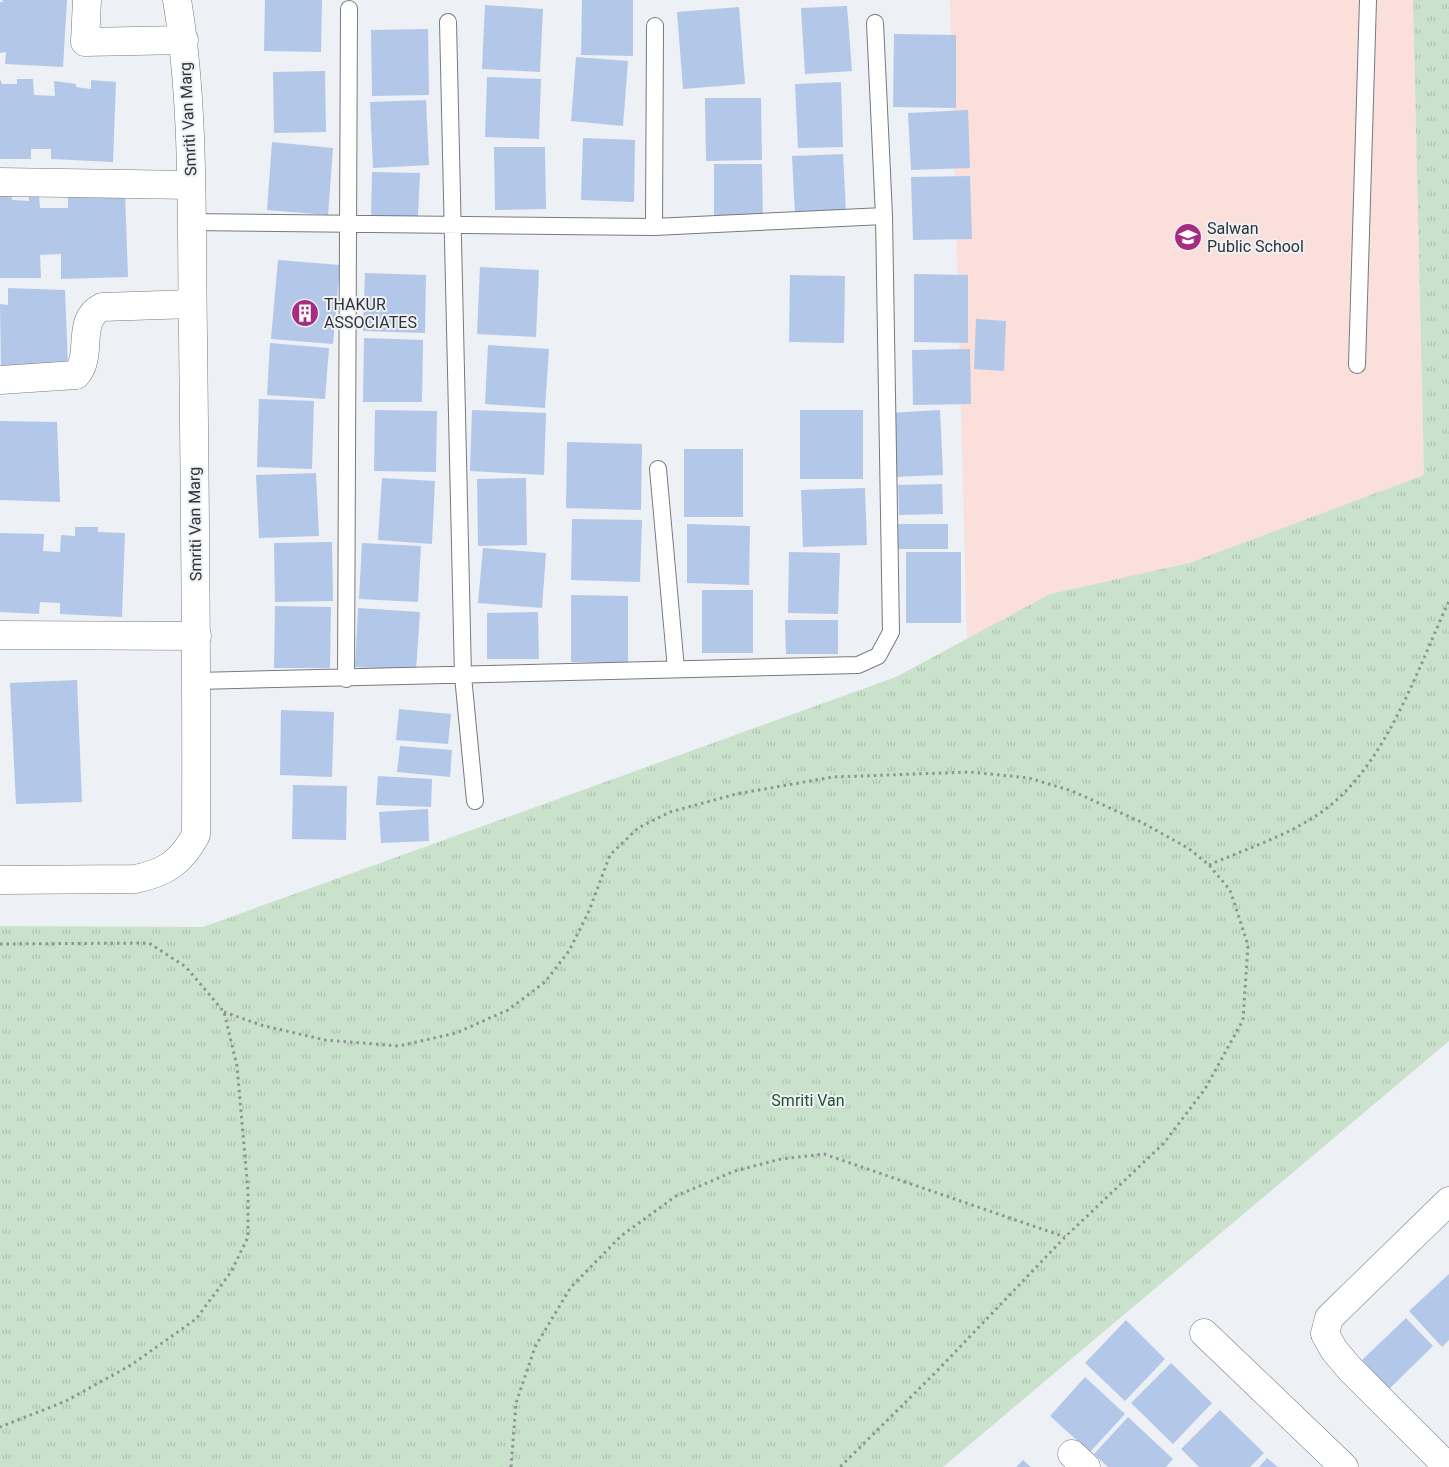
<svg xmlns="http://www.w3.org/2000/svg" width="1449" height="1467" font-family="Roboto,sans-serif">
	<defs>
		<pattern id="park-tufts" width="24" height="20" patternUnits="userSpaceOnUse" patternTransform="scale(1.25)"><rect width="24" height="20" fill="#cae2cc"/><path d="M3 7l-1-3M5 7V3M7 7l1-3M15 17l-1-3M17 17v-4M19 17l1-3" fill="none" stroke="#aec2b0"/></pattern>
	</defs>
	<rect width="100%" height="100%" fill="#edf0f5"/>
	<path fill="#fadfda" d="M 950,0 L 1413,0 L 1424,475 L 1189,563 L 1050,594 L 967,639 Z"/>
	<path fill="url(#park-tufts)" d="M 1413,0 L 1449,0 L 1449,1041 L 943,1467 L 0,1467 L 0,926 L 203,927 L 896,677 L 1050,594 L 1189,563 L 1424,475 Z"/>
	<path fill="#b3c7e9" d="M 2,0 L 67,0 L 63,67 L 5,64 L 6,52 L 0,53 L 0,2 L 3,2 Z
		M 265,0 L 322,0 L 321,52 L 264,51 Z
		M 582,0 L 633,0 L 633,56 L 581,55 Z
		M 485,5 L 543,9 L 540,72 L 482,69 Z
		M 847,6 L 852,71 L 805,74 L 801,8 Z
		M 739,7 L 745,84 L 683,89 L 677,12 Z
		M 428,29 L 429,95 L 372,96 L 371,30 Z
		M 894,34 L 956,35 L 956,108 L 893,107 Z
		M 576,57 L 628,61 L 623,126 L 571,121 Z
		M 325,71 L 326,132 L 274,133 L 273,72 Z
		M 487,77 L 541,79 L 539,139 L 485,137 Z
		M 0,79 L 2,84 L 17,84 L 17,79 L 33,79 L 34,95 L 55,96 L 54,81 L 76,84 L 76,87 L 91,89 L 91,80 L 116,82 L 113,162 L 51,159 L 51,149 L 31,149 L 31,159 L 0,159 Z
		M 841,82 L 843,147 L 798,148 L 795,84 Z
		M 705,98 L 761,98 L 762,160 L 706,161 Z
		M 426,100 L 429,165 L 373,168 L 370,102 Z
		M 968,110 L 970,168 L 911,170 L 908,113 Z
		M 583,138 L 635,140 L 634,202 L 581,200 Z
		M 272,142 L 333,148 L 328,215 L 267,210 Z
		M 494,147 L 545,147 L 546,209 L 495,210 Z
		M 843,154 L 846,212 L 795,214 L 792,156 Z
		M 714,164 L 762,164 L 763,221 L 714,221 Z
		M 372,172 L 420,173 L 418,216 L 371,219 Z
		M 970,176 L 972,239 L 913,240 L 911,177 Z
		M 11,190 L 12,200 L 29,201 L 28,194 L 39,194 L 40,208 L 68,208 L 68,191 L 125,194 L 128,277 L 61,279 L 61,254 L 40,255 L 41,278 L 0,278 L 0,191 Z
		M 278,260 L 340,265 L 333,344 L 271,339 Z
		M 480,267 L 539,270 L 536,337 L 477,334 Z
		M 365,273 L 426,275 L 425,333 L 363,331 Z
		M 914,274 L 968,275 L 968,343 L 914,342 Z
		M 790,275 L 845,276 L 844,343 L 789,342 Z
		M 8,288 L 65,290 L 68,366 L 1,368 L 0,304 L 8,305 Z
		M 976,319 L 1006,321 L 1004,371 L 974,369 Z
		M 364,338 L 423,340 L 422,402 L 363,402 Z
		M 270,343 L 329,348 L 325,399 L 267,395 Z
		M 488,345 L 549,349 L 545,408 L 485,404 Z
		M 970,349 L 971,404 L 913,405 L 912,350 Z
		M 259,399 L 314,401 L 312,469 L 257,467 Z
		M 375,410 L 437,411 L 436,472 L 374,471 Z
		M 472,410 L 546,413 L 544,475 L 470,471 Z
		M 800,410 L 863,410 L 863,479 L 800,479 Z
		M 940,410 L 943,475 L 892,477 L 889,413 Z
		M 0,421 L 57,422 L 60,502 L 0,500 Z
		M 567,442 L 642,444 L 641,510 L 566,508 Z
		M 684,449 L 743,449 L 743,517 L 684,517 Z
		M 316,473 L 319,536 L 259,538 L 256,475 Z
		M 382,478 L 435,481 L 432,544 L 378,540 Z
		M 526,478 L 527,545 L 478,546 L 477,479 Z
		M 942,484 L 943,514 L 899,515 L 898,485 Z
		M 865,488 L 867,545 L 803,547 L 801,490 Z
		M 572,519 L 642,520 L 640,582 L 571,580 Z
		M 687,524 L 750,526 L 749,585 L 687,583 Z
		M 896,524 L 948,524 L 948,549 L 896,549 Z
		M 75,527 L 98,527 L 98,532 L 125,533 L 122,617 L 60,614 L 60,603 L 40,602 L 39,614 L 0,612 L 0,533 L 44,534 L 43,551 L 60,552 L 61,535 L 75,536 Z
		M 332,542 L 333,601 L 275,602 L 274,543 Z
		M 362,543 L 421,546 L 418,602 L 359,599 Z
		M 483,548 L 546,553 L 542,608 L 478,603 Z
		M 789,552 L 840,553 L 838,614 L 788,613 Z
		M 906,552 L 961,552 L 961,623 L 906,623 Z
		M 702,590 L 753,590 L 753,653 L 702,653 Z
		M 571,595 L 628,596 L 628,663 L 571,662 Z
		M 275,606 L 331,607 L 330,668 L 274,668 Z
		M 358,608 L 420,612 L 416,670 L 355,667 Z
		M 538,612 L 539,659 L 487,659 L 487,613 Z
		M 785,620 L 838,620 L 838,654 L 786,654 Z
		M 77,680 L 82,802 L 16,804 L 10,683 Z
		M 399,709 L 451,714 L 448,744 L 396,740 Z
		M 281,710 L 334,712 L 332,777 L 280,775 Z
		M 400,746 L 452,750 L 450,777 L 397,772 Z
		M 378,776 L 432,779 L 431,807 L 376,805 Z
		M 293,785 L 347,786 L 346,840 L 292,839 Z
		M 428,809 L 429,841 L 381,843 L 379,812 Z
		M 1449,1274 L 1449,1340 L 1442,1347 L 1409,1311 Z
		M 1406,1318 L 1433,1346 L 1389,1389 L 1362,1360 Z
		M 1126,1320 L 1165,1359 L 1125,1401 L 1085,1363 Z
		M 1171,1363 L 1212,1403 L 1173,1444 L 1131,1403 Z
		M 1085,1377 L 1125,1414 L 1090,1452 L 1050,1416 Z
		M 1220,1410 L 1264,1453 L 1250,1467 L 1199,1467 L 1181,1449 Z
		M 1128,1417 L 1173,1459 L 1166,1467 L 1108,1467 L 1094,1454 Z
		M 1267,1458 L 1278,1467 L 1259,1467 Z
		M 1023,1460 L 1031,1467 L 1016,1467 Z"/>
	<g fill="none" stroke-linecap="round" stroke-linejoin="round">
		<g stroke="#777a7f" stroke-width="18">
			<path id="service" d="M 448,22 L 463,676 L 475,801
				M 191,222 L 654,227 L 884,216
				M 654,227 L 655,26
				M 1357,365 L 1368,0
				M 658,469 L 676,669
				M 346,679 L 349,9
				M 197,681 L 858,665 L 878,656 L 891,632 L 884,216 L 875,23"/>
		</g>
		<g stroke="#777a7f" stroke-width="29">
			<path id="minor" d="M 87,0 L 85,42 L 184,40
				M 0,182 L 191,185
				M 0,380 L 76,375 C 94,356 75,320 102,307 L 192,304
				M 0,635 L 197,636
				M 1204,1333 L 1344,1467
				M 1072,1454 L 1086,1467
				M 1448,1467 L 1350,1369 L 1334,1350 L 1325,1334 L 1329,1318 L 1449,1201"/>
		</g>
		<g stroke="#777a7f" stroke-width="29">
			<path id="tertiary" d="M 0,880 L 135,879 C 166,873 181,862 196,835 C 197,669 195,502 193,335 C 191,226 195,107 177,0"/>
		</g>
		<path stroke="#919396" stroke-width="3" stroke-dasharray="2.5 4" stroke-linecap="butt" d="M 1209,865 C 1250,847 1297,833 1332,804 C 1389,756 1418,668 1449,601
			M 0,944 L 149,943 L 186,967 L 224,1012 L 237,1066 L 248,1191 L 248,1237 L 231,1272 L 196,1319 L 131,1365 L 66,1401 L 0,1427
			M 224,1012 L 261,1025 L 325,1040 L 399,1046 L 456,1033 L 508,1010 L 545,982 L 569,951 L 589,911 L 610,855 L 638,828 L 670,812 L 736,794 L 833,777 L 970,772 L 1029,778 L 1072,791 L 1141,822 L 1188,848 L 1209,865 L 1230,890 L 1248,945 L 1243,1020 L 1205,1089 L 1164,1143 L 1065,1237 L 935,1373 L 840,1467
			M 511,1467 L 516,1403 L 535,1347 L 571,1287 L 621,1236 L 676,1196 L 735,1171 L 781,1159 L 824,1154 L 1065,1237"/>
		<use href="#service" stroke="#fff" stroke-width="16"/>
		<use href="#minor" stroke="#fff" stroke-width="28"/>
		<use href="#tertiary" stroke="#fff" stroke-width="28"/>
	</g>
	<defs>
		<g id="school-disc" transform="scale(1.4375)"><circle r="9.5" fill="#a62c80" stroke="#edf0f5"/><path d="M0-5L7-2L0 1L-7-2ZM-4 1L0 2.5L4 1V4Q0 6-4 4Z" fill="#fff"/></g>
		<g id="building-disc" transform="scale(1.4375)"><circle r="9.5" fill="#a62c80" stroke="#edf0f5"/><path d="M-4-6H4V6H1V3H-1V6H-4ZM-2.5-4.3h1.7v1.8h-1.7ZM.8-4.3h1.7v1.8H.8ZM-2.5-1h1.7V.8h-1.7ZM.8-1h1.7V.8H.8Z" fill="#fff"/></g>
	</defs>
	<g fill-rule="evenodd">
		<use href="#school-disc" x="1188" y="237"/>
		<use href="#building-disc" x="305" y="313"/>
	</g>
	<g text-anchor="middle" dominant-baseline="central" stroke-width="4" stroke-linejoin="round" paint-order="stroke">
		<g font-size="16" fill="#303133" stroke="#edf0f5">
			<text transform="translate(188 119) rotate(-93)">Smriti Van Marg</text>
			<text transform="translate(195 524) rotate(-91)">Smriti Van Marg</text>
		</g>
		<g font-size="16" fill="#303133" stroke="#edf0f5" text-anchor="start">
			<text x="1207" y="228">Salwan<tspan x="1207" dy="18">Public School</tspan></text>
			<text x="324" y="304">THAKUR<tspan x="324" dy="18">ASSOCIATES</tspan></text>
		</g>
		<g font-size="16" fill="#22512b" stroke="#edf0f5">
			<text x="808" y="1100">Smriti Van</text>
		</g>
	</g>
</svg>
